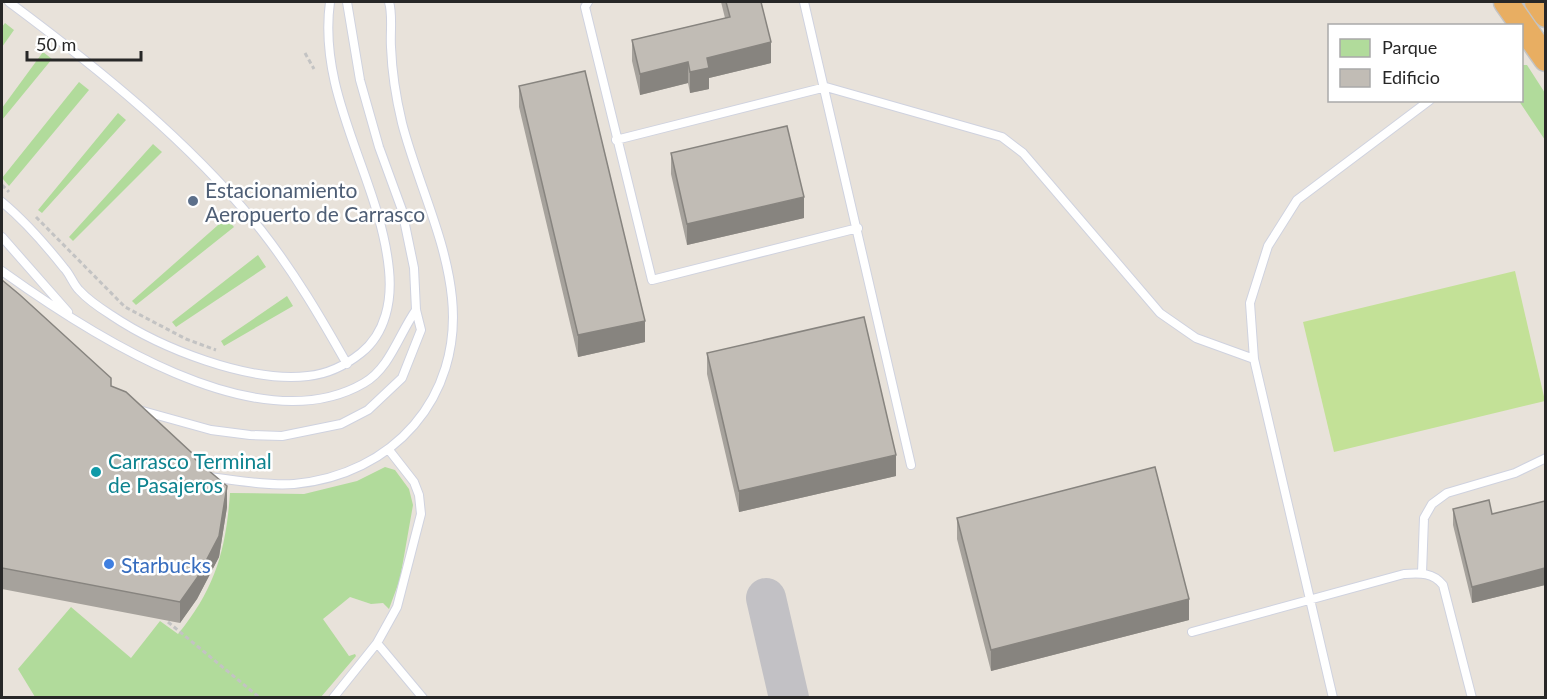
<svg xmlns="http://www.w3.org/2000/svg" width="1547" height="699" font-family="Lato,sans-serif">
	<rect width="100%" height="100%" fill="#e8e2da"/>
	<path fill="#b1db9b" d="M 5,23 L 14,30 L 2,47 L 2,27 Z
		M 43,52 L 52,59 L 2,120 L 2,108 Z
		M 1522,65 L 1527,65 L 1545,93 L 1545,140 L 1519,101 L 1522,100 Z
		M 79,82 L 89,90 L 9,186 L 2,178 Z
		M 118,113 L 126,120 L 42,213 L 38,210 Z
		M 153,144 L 162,152 L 73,241 L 69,237 Z
		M 226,218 L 234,227 L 136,305 L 132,301 Z
		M 258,255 L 266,267 L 176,327 L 172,322 Z
		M 287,296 L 293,306 L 224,346 L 221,341 Z
		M 385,467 L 395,470 L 409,489 L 413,505 L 400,579 L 389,609 L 383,603 L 371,604 L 350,597 L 323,619 L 349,656 L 355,654 L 356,656 L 321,697 L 35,697 L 18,669 L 71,607 L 131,658 L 160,621 L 178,634 C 215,589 226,550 230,493 L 304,494 L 357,481 Z"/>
	<path fill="#c3e197" d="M 1515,271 L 1545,401 L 1334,452 L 1303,322 Z"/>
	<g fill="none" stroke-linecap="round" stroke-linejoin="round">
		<path stroke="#c2c1c5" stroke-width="40" d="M 766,598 L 789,698"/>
		<g stroke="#cfd2df" stroke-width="10">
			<path id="service" d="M 9,2 C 99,69 190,142 261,230 C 294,272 321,318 347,364
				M 588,2 L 585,7 L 652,280 L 858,228
				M 804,2 L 911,465
				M 616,140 L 826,87 L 1002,137 L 1023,153 L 1160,313 L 1196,338 L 1254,359
				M 2,202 C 25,221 45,244 64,268 C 70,274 73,284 79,290 C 88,300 100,308 111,315 C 160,348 248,383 308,376 C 328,374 346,365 361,353 C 386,333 392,300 389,270 C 380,178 317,97 330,2
				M 2,237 L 68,312
				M 2,271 C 87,332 258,445 364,383 C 390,368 399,334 416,310
				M 139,410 L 211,430 L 250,435 L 282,436 L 341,424 L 368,410 L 402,378 L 421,330 L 416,310 L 414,268 L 402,210 L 379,147 L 360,80 L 347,2
				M 208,477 C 236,480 266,486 294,484 C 393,475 462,398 452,298 C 446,238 417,181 402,123 C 396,98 392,73 391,47 C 390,32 393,15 389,2
				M 1422,573 L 1424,518 L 1432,504 L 1447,493 L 1515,473 L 1546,458
				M 1192,632 L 1404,574 C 1420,573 1433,572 1443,585 L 1472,698
				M 377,643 L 397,607 L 421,514 L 419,495 L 414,482 L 389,450
				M 333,698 L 377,643 L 423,698
				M 1333,698 L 1254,359 L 1250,303 L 1268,246 L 1297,200 L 1430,100"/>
		</g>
		<g stroke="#c3c3c3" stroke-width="27">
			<path id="trunk" d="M 1506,2 L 1546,59
				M 1537,2 L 1546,15"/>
		</g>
		<path stroke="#c3c3c3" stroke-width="3" stroke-dasharray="4.5 3" stroke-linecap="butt" d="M 305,53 L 314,69
			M 2,185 L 9,192
			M 36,217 L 125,307 L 186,339 L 216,350
			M 168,622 L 260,698"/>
		<use href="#service" stroke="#fff" stroke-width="8"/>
		<use href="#trunk" stroke="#e8ae62" stroke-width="24"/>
	</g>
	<path fill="#a6a29c" d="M 721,2 L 761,2 L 771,63 L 709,78 L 709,89 L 690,93 L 688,83 L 640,95 L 632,61 L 632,40 L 725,18 Z
		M 519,86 L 645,342 L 578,357 L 519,107 Z
		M 671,153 L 804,218 L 687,245 L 671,174 Z
		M 2,280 L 111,386 L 195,459 L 227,507 L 219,557 L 197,599 L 180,623 L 2,589 Z
		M 707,353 L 896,476 L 739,512 L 707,374 Z
		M 1545,501 L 1545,585 L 1472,603 L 1453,525 L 1453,509 L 1492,514 Z
		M 957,518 L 1189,620 L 991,671 L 957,539 Z"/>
	<path fill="#87847f" d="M 771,42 L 771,63 L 709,78 L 709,89 L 690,93 L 690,72 L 707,58 Z
		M 688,62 L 688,83 L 640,95 L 640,74 Z
		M 804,197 L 804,218 L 687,245 L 687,224 Z
		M 645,321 L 645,342 L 578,357 L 578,335 Z
		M 896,455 L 896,476 L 739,512 L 739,491 Z
		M 227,486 L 227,507 L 219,557 L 197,599 L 180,623 L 180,602 Z
		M 1545,568 L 1545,585 L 1472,603 L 1472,587 Z
		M 1189,599 L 1189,620 L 991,671 L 991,650 Z"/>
	<path fill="#c1bcb5" stroke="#87847f" stroke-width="1.5" d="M 726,2 L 761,2 L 771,42 L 707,58 L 709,68 L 690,72 L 688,62 L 640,74 L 632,40 L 730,17 Z
		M 585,71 L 645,321 L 578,335 L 519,86 Z
		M 787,126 L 804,197 L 687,224 L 671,153 Z
		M 2,280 L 20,295 L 111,378 L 111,386 L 126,392 L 193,454 L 195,459 L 227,486 L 219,536 L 197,578 L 180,602 L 2,568 Z
		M 864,317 L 896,455 L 739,491 L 707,353 Z
		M 1155,467 L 1189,599 L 991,650 L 957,518 Z
		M 1489,500 L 1492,514 L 1545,501 L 1545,568 L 1472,587 L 1453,509 Z"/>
	<circle fill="#5c6f8a" stroke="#fff" stroke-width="2" cx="193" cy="201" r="6"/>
	<circle fill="#0f9aa8" stroke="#fff" stroke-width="2" cx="96" cy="472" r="6"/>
	<circle fill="#3f7fe0" stroke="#fff" stroke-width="2" cx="109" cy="564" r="6"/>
	<g text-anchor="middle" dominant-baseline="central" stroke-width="5" stroke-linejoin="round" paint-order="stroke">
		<g font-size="21" fill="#4e5e75" stroke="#fff" text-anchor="start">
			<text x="205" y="189">Estacionamiento<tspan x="205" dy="24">Aeropuerto de Carrasco</tspan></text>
		</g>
		<g font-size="21" fill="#0d838f" stroke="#fff" text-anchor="start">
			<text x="108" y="460">Carrasco Terminal<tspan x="108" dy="24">de Pasajeros</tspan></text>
		</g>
		<g font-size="21" fill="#366cbe" stroke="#fff" text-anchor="start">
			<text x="121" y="564">Starbucks</text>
		</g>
	</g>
	<rect width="1547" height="699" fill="none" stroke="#272727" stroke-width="6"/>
	<rect x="1328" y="24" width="195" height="78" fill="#ffffff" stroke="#a9a9a9" stroke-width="1.5"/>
	<rect x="1340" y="39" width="30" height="18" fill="#b1db9b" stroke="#a9a9a9" stroke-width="1.5"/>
	<text x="1382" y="54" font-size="18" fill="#272727">Parque</text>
	<rect x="1340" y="69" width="30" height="18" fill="#c1bcb5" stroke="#a9a9a9" stroke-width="1.5"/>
	<text x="1382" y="84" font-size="18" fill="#272727">Edificio</text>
	<path d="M27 51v9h114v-9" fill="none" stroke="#272727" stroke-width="3"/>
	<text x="36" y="51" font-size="18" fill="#272727" stroke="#ffffff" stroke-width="4.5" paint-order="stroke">50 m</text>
</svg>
